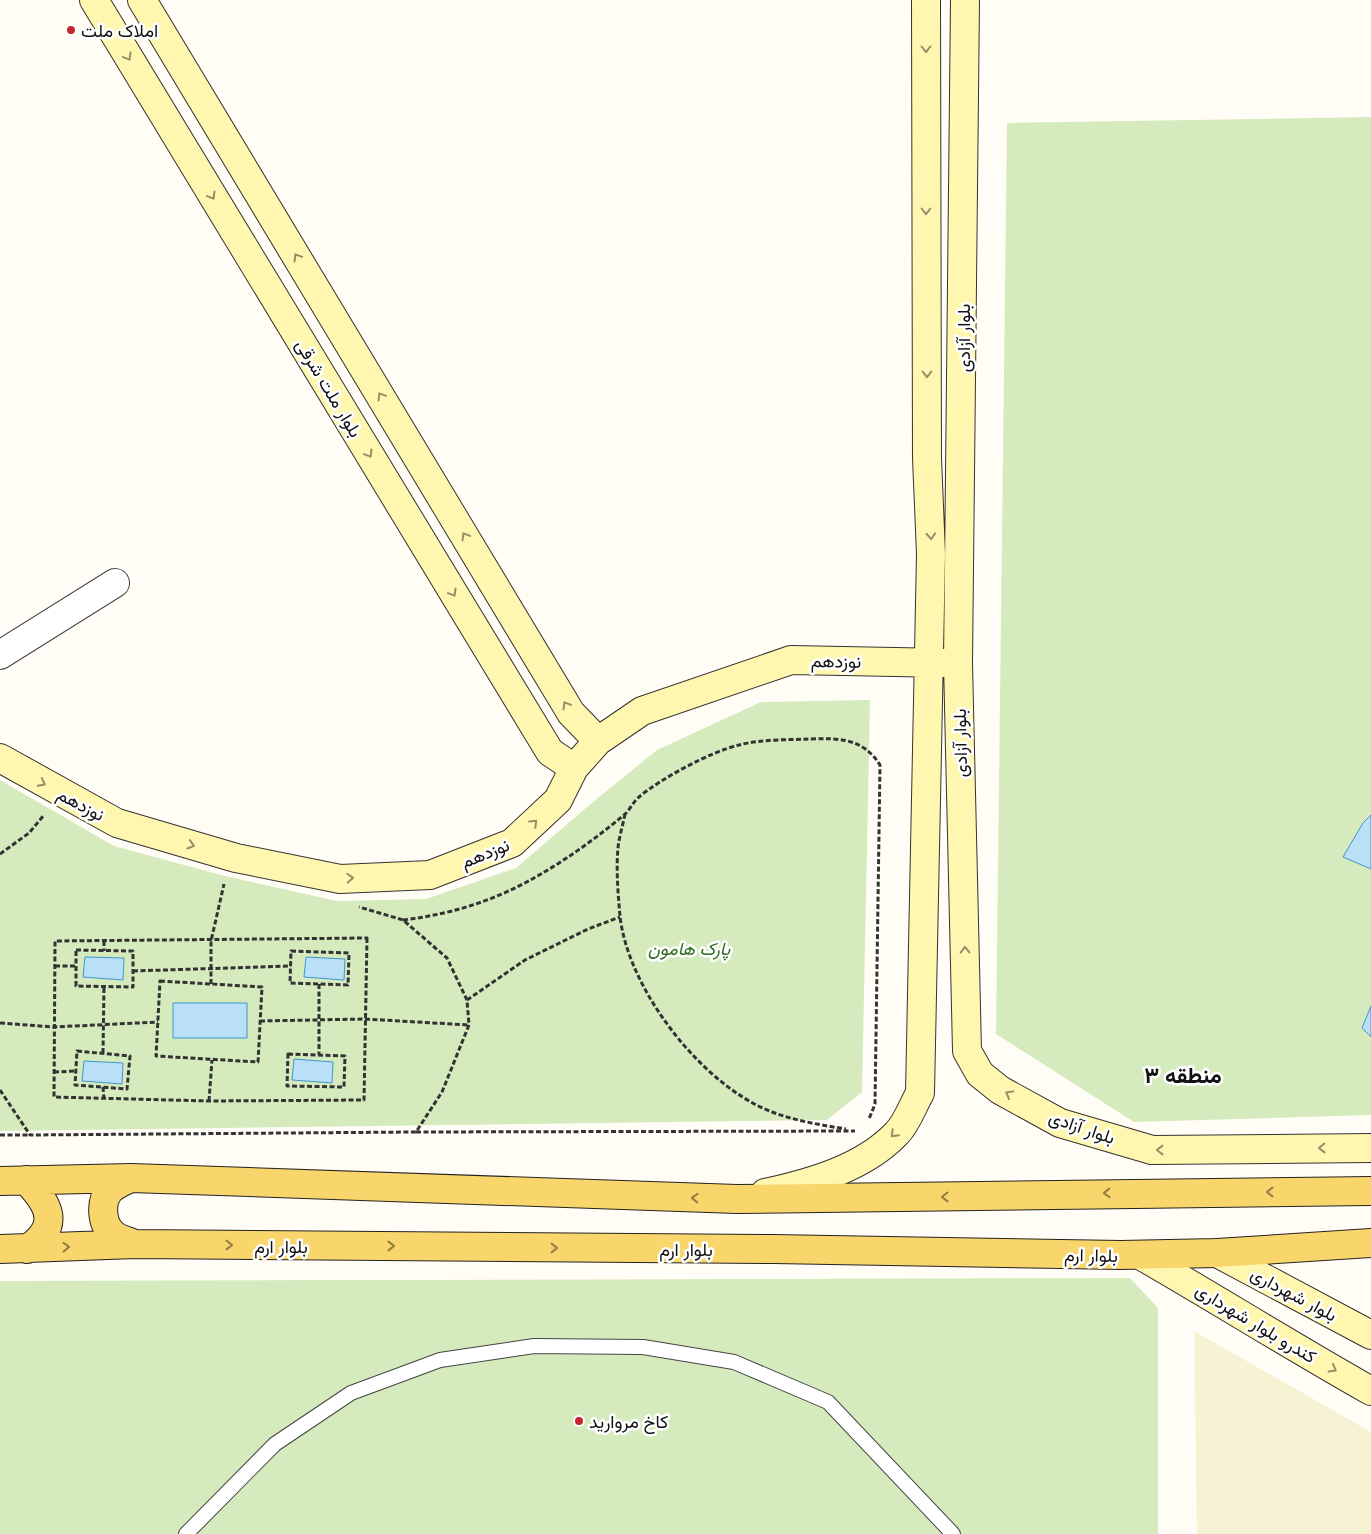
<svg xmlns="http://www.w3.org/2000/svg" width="1371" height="1534" font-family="Lora,Vazirmatn,serif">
	<rect width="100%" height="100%" fill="#fffdf5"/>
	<path fill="#f6f3d4" d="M 1194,1331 L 1371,1432 L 1371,1534 L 1197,1534 Z"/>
	<path fill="#d5ebbd" d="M 1371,117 L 1371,1115 L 1134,1122 L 996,1034 L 1007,123 Z
		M 870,700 L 862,1092 L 827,1120 L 0,1131 L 0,780 L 114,846 L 225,876 L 337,901 L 426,899 L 516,868 L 593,802 L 657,750 L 761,702 Z
		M 1130,1278 L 1158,1308 L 1158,1534 L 0,1534 L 0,1281 Z"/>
	<path fill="#b9e0f7" stroke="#3f96cf" d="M 1371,815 L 1371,869 L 1343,857 L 1363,823 Z
		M 85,957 L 124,958 L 123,980 L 83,977 Z
		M 306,957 L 345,959 L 344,980 L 304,977 Z
		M 173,1003 L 247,1003 L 247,1038 L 173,1038 Z
		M 1371,1006 L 1371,1037 L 1362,1028 Z
		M 294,1059 L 333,1062 L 332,1083 L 292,1080 Z
		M 84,1061 L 123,1063 L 122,1084 L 82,1081 Z"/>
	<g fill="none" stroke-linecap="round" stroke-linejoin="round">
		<g stroke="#444" stroke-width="16">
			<path id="lane" d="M 186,1534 L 275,1444 L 351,1393 L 440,1360 L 534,1346 L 643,1347 L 734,1362 L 828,1402 L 953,1534"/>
		</g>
		<g stroke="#444" stroke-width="30">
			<path id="street" d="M 0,655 L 115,583"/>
		</g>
		<g stroke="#333" stroke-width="30">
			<path id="secondary" d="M 94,0 L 550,752 L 574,768
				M 142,0 L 571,713 L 598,741
				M 965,0 L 958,663 L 967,1051 L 980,1074 L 1000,1090 L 1060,1123 L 1152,1150 L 1371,1148
				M 0,758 L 117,823 L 236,858 L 340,879 L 430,875 L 512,843 L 558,800 L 574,768 L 598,741 L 642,711 L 791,660 L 947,663
				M 765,1193 C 811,1183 864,1168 897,1133 C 907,1123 913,1105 920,1093 L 931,554 L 927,458 L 926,0
				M 1217,1253 L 1371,1335
				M 1140,1255 C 1218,1300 1293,1347 1371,1391"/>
		</g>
		<g stroke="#222" stroke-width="30">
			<path id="primary" d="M 131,1178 C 124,1181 116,1184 110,1190 C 100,1201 101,1224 113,1234 C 118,1239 128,1241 135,1244
				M 26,1180 C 50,1205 61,1226 27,1249
				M 0,1181 L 131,1178 L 737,1199 L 1371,1191
				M 0,1249 L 135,1244 L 773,1249 L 1121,1255 L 1217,1253 L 1371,1243"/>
		</g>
		<path stroke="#333" stroke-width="3" stroke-dasharray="5 2.5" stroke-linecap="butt" d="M 625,814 C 623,825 619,837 618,848 C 616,869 618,894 620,916 C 628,990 703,1086 772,1112 C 796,1121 821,1125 846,1129
			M 0,854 L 29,833 L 44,815
			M 403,920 C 453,914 497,900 541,874 C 570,857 599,836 624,815 C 630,810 633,802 639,797 C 660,779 712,751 739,745 C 761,739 787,740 810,739 C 839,738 863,738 880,765 L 875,1104 L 869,1119
			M 367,938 L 364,1100 L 209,1101 L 54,1097 L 55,941 Z
			M 104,941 L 104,951
			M 76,950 L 133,951 L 133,987 L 76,986 Z
			M 291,951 L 349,953 L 348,985 L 290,983 Z
			M 55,966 L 76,966
			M 133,971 L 291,966
			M 160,981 L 262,987 L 258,1062 L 156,1056 Z
			M 211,984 L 211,941 L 224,884
			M 319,984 L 319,1055
			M 467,1000 L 525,960 L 588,929 L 620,917
			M 260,1021 L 365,1019 L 469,1025
			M 0,1023 L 54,1027 L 158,1022
			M 77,1051 L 130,1056 L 127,1089 L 75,1085 Z
			M 103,1053 L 104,986
			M 288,1054 L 345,1056 L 344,1087 L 287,1086 Z
			M 54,1072 L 76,1071
			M 103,1087 L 104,1099
			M 0,1090 L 30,1135 L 416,1132 L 442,1092 L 469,1025 L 467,1000 L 447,958 L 403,920 L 359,907
			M 209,1101 L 212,1060
			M 416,1132 L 855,1131
			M 0,1135 L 29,1135"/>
		<use href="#lane" stroke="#fff" stroke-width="14"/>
		<use href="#street" stroke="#fff" stroke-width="28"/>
		<use href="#secondary" stroke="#fff6b0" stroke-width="28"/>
		<use href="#primary" stroke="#f9d66b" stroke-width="28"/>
	</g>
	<defs><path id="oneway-chevron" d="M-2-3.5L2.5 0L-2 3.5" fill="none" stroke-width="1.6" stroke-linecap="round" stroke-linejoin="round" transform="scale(1.25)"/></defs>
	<g stroke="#948f68">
		<use href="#oneway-chevron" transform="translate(926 49) rotate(90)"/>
		<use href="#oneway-chevron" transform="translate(128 57) rotate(59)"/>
		<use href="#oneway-chevron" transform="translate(212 196) rotate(59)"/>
		<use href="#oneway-chevron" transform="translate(926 211) rotate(90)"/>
		<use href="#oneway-chevron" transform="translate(297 257) rotate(-121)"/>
		<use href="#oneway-chevron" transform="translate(927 374) rotate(90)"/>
		<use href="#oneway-chevron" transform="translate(381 396) rotate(-121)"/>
		<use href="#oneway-chevron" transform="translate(369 454) rotate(59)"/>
		<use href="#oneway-chevron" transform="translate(465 536) rotate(-121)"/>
		<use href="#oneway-chevron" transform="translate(931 536) rotate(87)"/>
		<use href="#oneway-chevron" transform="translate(453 593) rotate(59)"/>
		<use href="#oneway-chevron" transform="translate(566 705) rotate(-121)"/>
		<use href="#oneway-chevron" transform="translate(42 783) rotate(28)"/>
		<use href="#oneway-chevron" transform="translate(534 823) rotate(-44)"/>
		<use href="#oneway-chevron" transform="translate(191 845) rotate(16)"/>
		<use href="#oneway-chevron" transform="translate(350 878) rotate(-3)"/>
		<use href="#oneway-chevron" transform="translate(965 950) rotate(-91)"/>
		<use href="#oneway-chevron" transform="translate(1009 1094) rotate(-151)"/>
		<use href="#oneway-chevron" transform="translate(894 1134) rotate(135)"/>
		<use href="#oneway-chevron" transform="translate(1322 1148) rotate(179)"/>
		<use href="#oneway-chevron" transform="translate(1160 1150) rotate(-180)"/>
		<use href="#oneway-chevron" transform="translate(1333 1369) rotate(30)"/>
	</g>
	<g stroke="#917d42">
		<use href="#oneway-chevron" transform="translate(1270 1192) rotate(180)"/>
		<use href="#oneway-chevron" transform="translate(1107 1193) rotate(178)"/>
		<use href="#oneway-chevron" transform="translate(945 1197) rotate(179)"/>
		<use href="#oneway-chevron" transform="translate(695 1198) rotate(-178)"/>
		<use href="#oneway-chevron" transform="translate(229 1245)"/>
		<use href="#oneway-chevron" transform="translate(391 1246)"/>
		<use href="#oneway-chevron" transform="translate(66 1247) rotate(-2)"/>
		<use href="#oneway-chevron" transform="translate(554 1248)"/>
	</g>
	<g fill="#c4262e" stroke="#fff" stroke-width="2">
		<circle cx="71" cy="30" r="5"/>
		<circle cx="579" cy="1421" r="5"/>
	</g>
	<g text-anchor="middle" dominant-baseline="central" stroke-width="5" stroke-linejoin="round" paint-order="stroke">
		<g font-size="18" fill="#111" stroke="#fff" text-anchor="start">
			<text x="81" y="30">املاک ملت</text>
			<text x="589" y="1421">کاخ مروارید</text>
		</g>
		<g font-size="18" fill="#111" stroke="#fff">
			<text transform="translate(963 338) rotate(-90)">بلوار آزادی</text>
			<text transform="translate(329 388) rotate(59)">بلوار ملت شرقی</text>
			<text transform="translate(836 661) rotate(1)">نوزدهم</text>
			<text transform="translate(960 743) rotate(-91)">بلوار آزادی</text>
			<text transform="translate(81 804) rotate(28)">نوزدهم</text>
			<text transform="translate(485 853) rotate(-22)">نوزدهم</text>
			<text transform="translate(1082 1127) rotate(19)">بلوار آزادی</text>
			<text x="281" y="1246">بلوار ارم</text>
			<text x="686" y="1249">بلوار ارم</text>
			<text transform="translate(1091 1255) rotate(1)">بلوار ارم</text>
			<text transform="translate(1294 1294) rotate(28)">بلوار شهرداری</text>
			<text transform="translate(1256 1323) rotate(31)">کندرو بلوار شهرداری</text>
		</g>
		<g font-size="18" font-style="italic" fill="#2f6b1f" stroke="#fff">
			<text x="689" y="948">پارک هامون</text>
		</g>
		<g font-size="22" font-weight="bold" fill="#111" stroke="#fff">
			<text x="1183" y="1075">منطقه ۳</text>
		</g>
	</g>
</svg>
